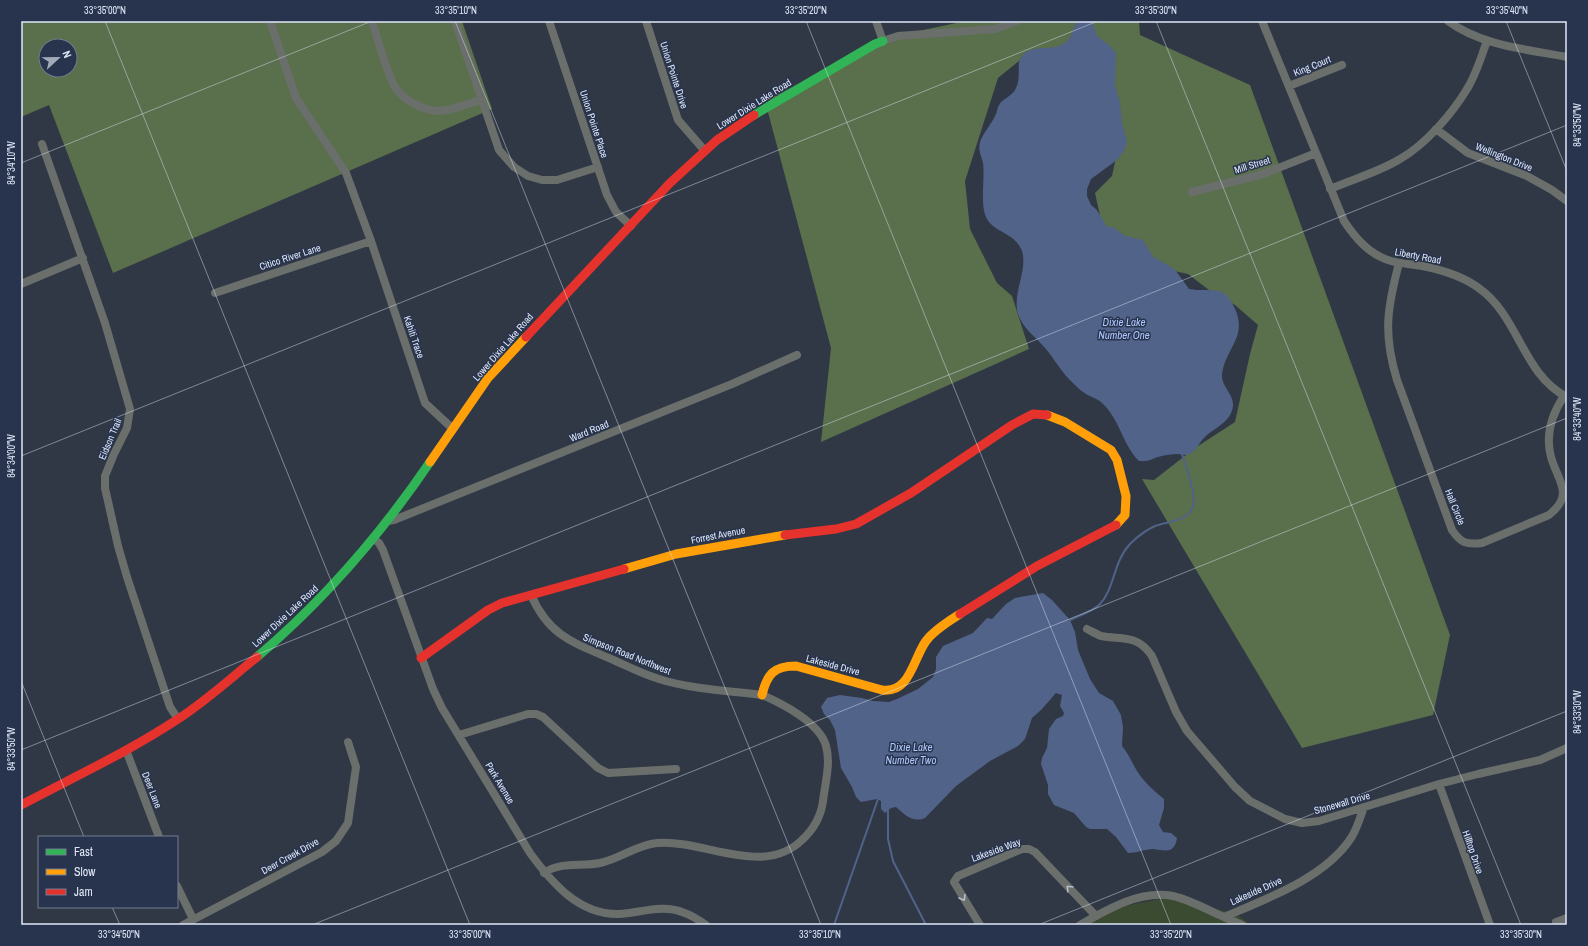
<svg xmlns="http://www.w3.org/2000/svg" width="1588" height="946" font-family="'Archivo Narrow',sans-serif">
	<rect width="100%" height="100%" fill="#303846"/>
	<path fill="#3a4b31" d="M 1174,896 L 1237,915 L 1251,925 L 1073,925 L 1100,911 Z"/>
	<path fill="#5a6f4c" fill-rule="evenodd" d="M 21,21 L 462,21 L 492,109 L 113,273 L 49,105 L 21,117 ZM 46,46 L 70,46 L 70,70 L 46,70 Z
		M 966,21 L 1139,21 L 1140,35 L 1250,85 L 1450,635 L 1433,715 L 1302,748 L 1142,479 L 1154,480 L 1195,448 L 1235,422 L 1250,354 L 1258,325 L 1235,305 L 1209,290 L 1188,274 L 1165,269 L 1114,240 L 1101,220 L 1095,193 L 1112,176 L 1119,143 L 1024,57 L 998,78 L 965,181 L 970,229 L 997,283 L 1012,296 L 1029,349 L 821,442 L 831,348 L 765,101 L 890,37 Z"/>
	<path fill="#516389" d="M 1077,21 L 1092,21 L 1097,36 L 1111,47 L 1116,53 L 1115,86 L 1120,103 L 1122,123 L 1127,141 L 1125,149 L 1117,160 L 1091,179 L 1087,189 L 1087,196 L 1091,205 L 1097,210 L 1107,227 L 1113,227 L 1125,236 L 1143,240 L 1153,257 L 1168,265 L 1176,271 L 1189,289 C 1199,291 1210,289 1219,291 C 1225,292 1229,298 1232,303 C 1251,336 1225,347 1222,375 C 1221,386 1234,394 1233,406 C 1231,423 1213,428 1203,439 C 1198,445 1194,454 1186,455 C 1183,455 1180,454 1177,454 C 1172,454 1166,455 1162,456 C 1151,458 1152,462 1139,461 C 1123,445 1120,421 1104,405 C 1099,399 1093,398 1086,394 C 1081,391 1076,386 1072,382 C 1062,373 1055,360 1046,349 C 1036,337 1023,329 1018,314 C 1012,293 1028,271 1022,251 C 1015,232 993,233 986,217 C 980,204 985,178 983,163 C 981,155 978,151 980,142 C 983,133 991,125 995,116 C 997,113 997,108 999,105 C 1003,98 1013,96 1016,88 C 1021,78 1017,66 1020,59 C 1029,42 1053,53 1066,42 C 1073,36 1073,28 1077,21 Z
		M 1043,593 L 1052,600 L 1070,620 L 1075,632 L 1078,650 L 1090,679 L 1099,693 L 1113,701 L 1121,715 L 1123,727 L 1122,746 C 1129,754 1132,763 1137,771 C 1144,782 1154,791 1164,799 L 1164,808 L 1159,825 L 1163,832 L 1171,833 L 1177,838 C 1174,855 1165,850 1153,849 C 1145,849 1137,853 1128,853 L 1116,837 L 1107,829 L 1090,829 L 1086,827 L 1074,813 L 1054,805 L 1048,794 L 1048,785 L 1041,764 L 1042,758 L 1047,748 L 1049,729 L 1056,719 L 1063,716 L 1064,713 L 1060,706 L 1062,695 L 1056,693 L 1041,710 L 1032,718 L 1025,739 L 1018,746 L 990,761 L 956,786 L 925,818 C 913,823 905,815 896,807 L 891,808 L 885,813 L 881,809 L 881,801 L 877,799 L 861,802 L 856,797 L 852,787 L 841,768 L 835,730 L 830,720 L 824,714 L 821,707 L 827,698 L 840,695 L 862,698 L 873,701 L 889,702 L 897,699 L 918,689 L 933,677 L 936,669 L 936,657 L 943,646 L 973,633 L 987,618 L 992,619 L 1006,604 L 1015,598 Z"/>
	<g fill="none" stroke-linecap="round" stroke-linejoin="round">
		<path stroke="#516389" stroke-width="2" d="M 1070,620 C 1081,615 1092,612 1100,604 C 1115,588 1113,562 1130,544 C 1137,537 1146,530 1155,526 C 1166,522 1184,521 1191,511 C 1199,499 1186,468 1182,454
			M 888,811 L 888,839 L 893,861 L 926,925
			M 834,925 L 878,799"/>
		<path stroke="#6b6f6b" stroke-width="8" d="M 270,21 L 296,98 L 346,173 L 371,241 L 425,403 L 453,429
			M 372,21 C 378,39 387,76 397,90 C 406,101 423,110 437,111 C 453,111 467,103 482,100 L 499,150 L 514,167 L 528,176 L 542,180 L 557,180 L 598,167
			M 455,21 L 482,100
			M 549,21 L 607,195 L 616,212 L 631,226
			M 646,21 L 678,120 L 705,151
			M 876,21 L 883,41 L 898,36 L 995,29 L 1017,21
			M 1262,21 L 1344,221 C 1356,239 1370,255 1391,261 C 1401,264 1412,264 1422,266 C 1443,270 1463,276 1480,289 C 1519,317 1523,375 1567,397
			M 1448,21 C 1482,46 1526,49 1567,57
			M 1289,86 L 1342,65
			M 1436,129 L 1468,153 L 1527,176 L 1552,190 L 1567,201
			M 42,144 L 105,323 L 130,409 L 127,428 L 114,454 L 105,476 L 105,488 L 118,546 L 127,577 L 170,707 L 178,719
			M 1330,189 C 1353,179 1379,172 1400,159 C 1425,145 1452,114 1467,89 C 1476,75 1481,57 1487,41
			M 1192,192 L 1263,174 L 1316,153
			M 1399,263 C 1387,309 1383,334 1397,380 L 1452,530 C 1461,543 1466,545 1482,543 L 1549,515 C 1575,494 1558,482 1551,457 C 1545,435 1552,414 1564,396
			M 21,284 L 83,258
			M 215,293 L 371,241
			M 387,521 L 394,520 L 732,384 L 797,355
			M 373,538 L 379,543 L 383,550 L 433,689 L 442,708 L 530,853 C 552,883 579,915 619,914 C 639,913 663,904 682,912 C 691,915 699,920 706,925
			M 531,595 C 549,635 571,642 609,658 C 625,665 642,674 659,679 C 690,689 730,691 762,695 C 783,704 820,723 826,746 C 831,763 825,784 823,801 C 821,816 814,829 802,840 C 763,878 703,839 657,843 C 636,845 620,859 600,863 C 581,867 561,861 544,873
			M 1087,629 C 1091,631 1096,634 1101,636 C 1123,640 1137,634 1152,656 L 1176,712 L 1187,731 L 1235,787 L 1250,801 L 1285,819 L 1302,823 L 1319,821 L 1439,784 L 1478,774 L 1540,760 L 1567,748
			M 459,735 L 528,714 L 536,714 L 543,717 L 598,768 L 608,773 L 676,769
			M 126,750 L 159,837
			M 1439,784 L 1490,925
			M 177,886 L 193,919
			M 1224,917 L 1242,925
			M 1556,922 L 1567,918
			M 183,925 L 322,852 L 336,841 L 348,823 L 356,767 L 348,742
			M 980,925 L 954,882 L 958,876 L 1022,849 L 1029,849 L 1035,852 L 1096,916
			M 1080,925 C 1106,910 1141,889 1173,896 C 1190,900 1208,910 1224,917 C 1266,899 1325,878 1351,838 C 1357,829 1360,818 1364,807"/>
		<path stroke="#30b455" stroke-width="9" d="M 754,115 L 875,44 L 883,41
			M 257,657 C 323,601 381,534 430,462"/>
		<path stroke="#ff9f0a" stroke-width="9" d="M 1047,415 L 1065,422 L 1111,450 L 1117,460 L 1126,496 L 1125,515 L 1116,525
			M 430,462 L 488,378 L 526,337
			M 624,569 L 676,554 L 785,535
			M 762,695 C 767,674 774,666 796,666 L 882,690 C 910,694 913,659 926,641 C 934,630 949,621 960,614"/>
		<path stroke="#e5322d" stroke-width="9" d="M 526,337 L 670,183 L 717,140 L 754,115
			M 785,535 L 836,529 L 856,524 L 911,493 L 1012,425 L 1033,414 L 1047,415
			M 960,614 L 1037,566 L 1116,525
			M 421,658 L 488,610 L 502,603 L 624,569
			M 21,805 C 74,777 128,752 178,719 C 206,701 231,678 257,657"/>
	</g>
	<defs><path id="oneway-chevron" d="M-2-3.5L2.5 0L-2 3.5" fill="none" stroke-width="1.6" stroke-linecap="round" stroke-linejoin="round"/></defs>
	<g stroke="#b7bec7">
		<use href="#oneway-chevron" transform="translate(1069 888) rotate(-134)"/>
		<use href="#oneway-chevron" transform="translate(963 898) rotate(59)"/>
	</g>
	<path fill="none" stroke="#e0e8f8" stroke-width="1" stroke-opacity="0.45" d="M 105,21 L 470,925M 455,21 L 821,925M 806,21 L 1171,925M 1156,21 L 1521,925M 1506,21 L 1567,171M 21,163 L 372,21M 21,456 L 1098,21M 21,681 L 84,837M 21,750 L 1567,125M 112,907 L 120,925M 312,925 L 1567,418M 1038,925 L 1567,711"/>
	<g text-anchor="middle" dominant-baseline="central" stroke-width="3" stroke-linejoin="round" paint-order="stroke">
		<g font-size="10" fill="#e0e8f8" stroke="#28344e">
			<text transform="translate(1312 66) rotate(-22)">King Court</text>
			<text transform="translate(674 75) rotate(72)">Union Pointe Drive</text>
			<text transform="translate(754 104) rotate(-32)">Lower Dixie Lake Road</text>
			<text transform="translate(594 124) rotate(72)">Union Pointe Place</text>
			<text transform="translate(1504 157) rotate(22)">Wellington Drive</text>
			<text transform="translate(1252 165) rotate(-17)">Mill Street</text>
			<text transform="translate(1418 256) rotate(11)">Liberty Road</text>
			<text transform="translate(290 257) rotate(-18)">Citico River Lane</text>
			<text transform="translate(414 337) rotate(71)">Kahiti Trace</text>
			<text transform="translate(503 347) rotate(-49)">Lower Dixie Lake Road</text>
			<text transform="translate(589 431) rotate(-22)">Ward Road</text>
			<text transform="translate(110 439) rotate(-67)">Eidson Trail</text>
			<text transform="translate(1455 507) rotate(68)">Hall Circle</text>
			<text transform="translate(718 535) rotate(-11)">Forrest Avenue</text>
			<text transform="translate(285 616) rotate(-43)">Lower Dixie Lake Road</text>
			<text transform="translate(627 654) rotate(22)">Simpson Road Northwest</text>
			<text transform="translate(833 665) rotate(15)">Lakeside Drive</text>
			<text transform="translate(500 783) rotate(59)">Park Avenue</text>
			<text transform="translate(152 790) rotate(69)">Deer Lane</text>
			<text transform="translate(1342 803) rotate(-16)">Stonewall Drive</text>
			<text transform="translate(996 850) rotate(-20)">Lakeside Way</text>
			<text transform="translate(1473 852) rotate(71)">Hilltop Drive</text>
			<text transform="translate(290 856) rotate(-29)">Deer Creek Drive</text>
			<text transform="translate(1256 891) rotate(-24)">Lakeside Drive</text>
		</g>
		<g font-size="11" font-style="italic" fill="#afc9fe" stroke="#28344e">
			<text x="1124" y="322">Dixie Lake<tspan x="1124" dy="13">Number One</tspan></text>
			<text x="911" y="747">Dixie Lake<tspan x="911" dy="13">Number Two</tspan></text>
		</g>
	</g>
	<rect width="1588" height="946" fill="none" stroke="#28344e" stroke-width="44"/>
	<rect x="38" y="836" width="140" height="72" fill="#28344e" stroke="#727c92"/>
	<rect x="46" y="849" width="20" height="6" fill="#30b455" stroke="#727c92"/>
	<text x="74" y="856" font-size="12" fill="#e0e8f8">Fast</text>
	<rect x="46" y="869" width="20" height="6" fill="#ff9f0a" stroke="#727c92"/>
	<text x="74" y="876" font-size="12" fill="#e0e8f8">Slow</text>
	<rect x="46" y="889" width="20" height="6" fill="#e5322d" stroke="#727c92"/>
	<text x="74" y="896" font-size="12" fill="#e0e8f8">Jam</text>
	<g transform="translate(58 58) rotate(68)"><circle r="19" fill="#28344e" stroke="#727c92"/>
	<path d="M0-3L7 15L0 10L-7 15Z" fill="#a2aaba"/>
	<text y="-6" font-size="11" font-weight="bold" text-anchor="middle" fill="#e0e8f8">N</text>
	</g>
	<rect x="22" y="22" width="1544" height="902" fill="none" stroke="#e0e8f8" stroke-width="1.5"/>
	<g font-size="10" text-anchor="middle" fill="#e0e8f8">
		<text x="105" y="14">33°35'00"N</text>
		<text x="456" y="14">33°35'10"N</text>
		<text x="806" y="14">33°35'20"N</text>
		<text x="1156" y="14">33°35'30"N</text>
		<text x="1507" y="14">33°35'40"N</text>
		<text transform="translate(1577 125) rotate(-90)" y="4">84°33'50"W</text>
		<text transform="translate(11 163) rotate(-90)" y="4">84°34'10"W</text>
		<text transform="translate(1577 419) rotate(-90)" y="4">84°33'40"W</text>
		<text transform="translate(11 456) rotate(-90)" y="4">84°34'00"W</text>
		<text transform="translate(1577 712) rotate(-90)" y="4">84°33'30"W</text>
		<text transform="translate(11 749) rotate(-90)" y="4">84°33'50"W</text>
		<text x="119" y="938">33°34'50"N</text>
		<text x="470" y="938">33°35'00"N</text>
		<text x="820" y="938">33°35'10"N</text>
		<text x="1171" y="938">33°35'20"N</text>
		<text x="1521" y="938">33°35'30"N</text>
	</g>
</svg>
